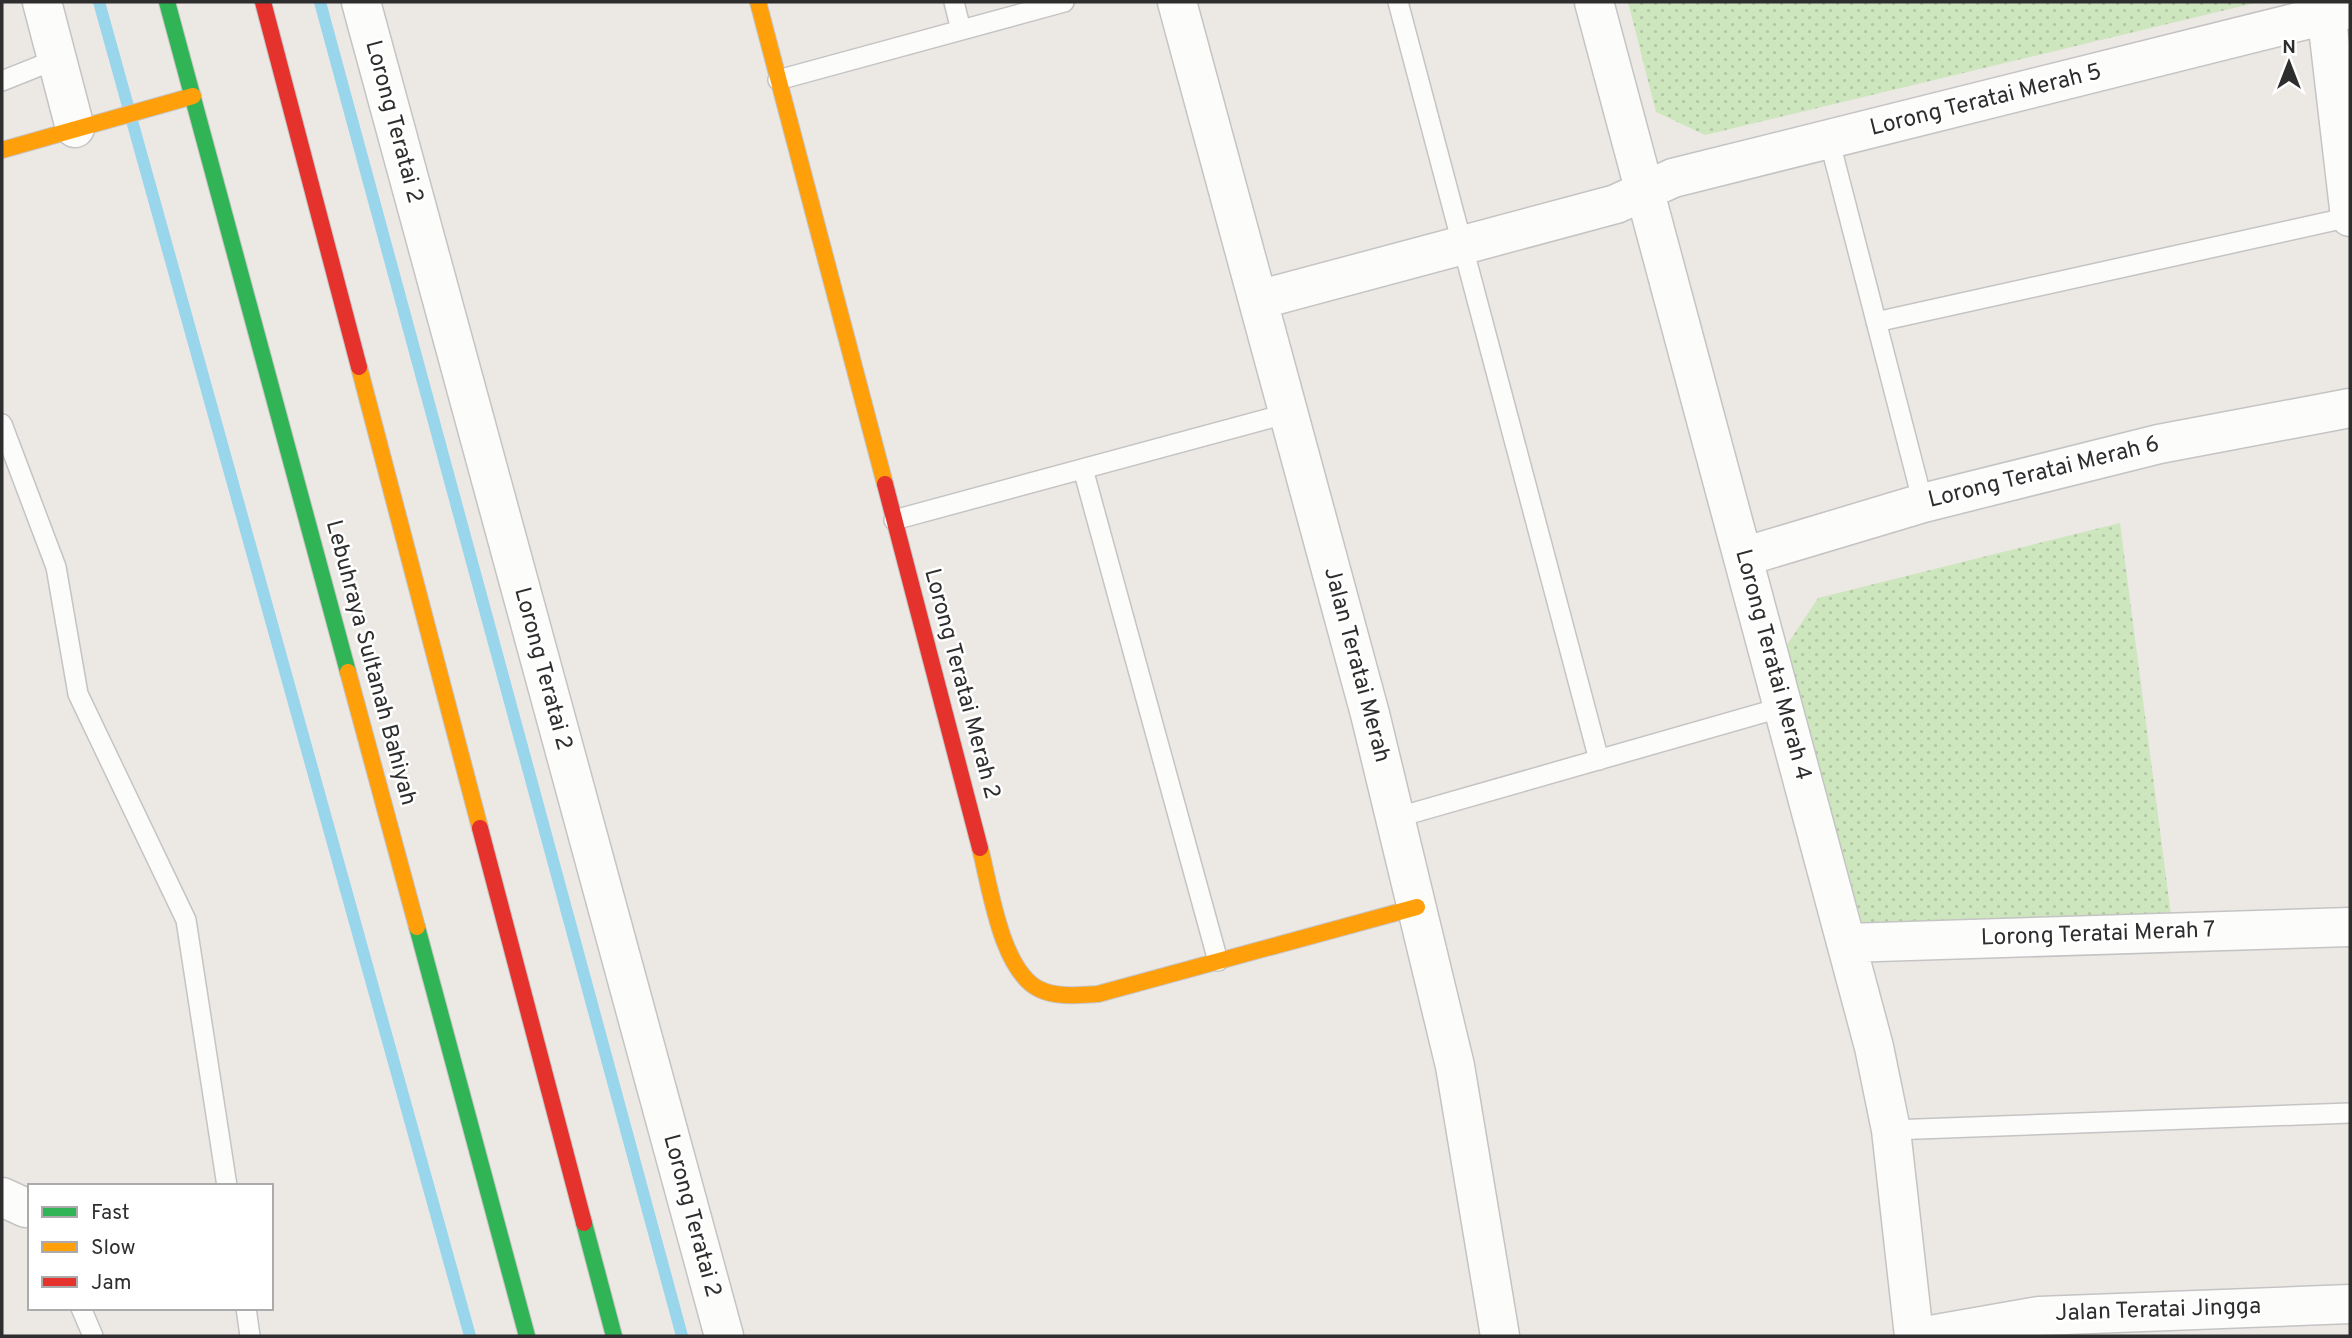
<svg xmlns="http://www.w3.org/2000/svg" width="2352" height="1338" font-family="Overpass,sans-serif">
	<defs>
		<pattern id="park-dots" width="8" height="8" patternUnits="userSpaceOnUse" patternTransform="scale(1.75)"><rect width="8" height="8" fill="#cee6be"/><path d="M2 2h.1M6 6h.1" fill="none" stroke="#b1c6a4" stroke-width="1.8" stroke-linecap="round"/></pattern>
	</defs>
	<rect width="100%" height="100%" fill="#ece8e4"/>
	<path fill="url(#park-dots)" d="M 1628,2 L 2259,2 L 1705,135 L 1656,112 Z
		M 2120,523 L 2172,923 L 1864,930 L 1785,648 L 1818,598 Z"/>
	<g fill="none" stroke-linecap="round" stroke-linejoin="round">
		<path stroke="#99d6ec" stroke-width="12" d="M 99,2 L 470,1336
			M 320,2 L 682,1336"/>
		<g stroke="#c5c4c5" stroke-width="22">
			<path id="lane" d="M 954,2 L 961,30
				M 1398,2 L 1599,760
				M 778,80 L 1064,2
				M 2,81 L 57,59
				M 1829,139 L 1923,503
				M 1876,322 L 2350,217
				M 2,424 L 56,567 L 78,694 L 186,920 L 227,1186
				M 1083,469 L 1218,961
				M 894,520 L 1289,413
				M 1395,818 L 1783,707
				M 1891,1130 L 2350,1113
				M 81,1308 L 93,1336
				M 246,1308 L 250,1336"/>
		</g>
		<g stroke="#c5c4c5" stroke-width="41">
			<path id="street" d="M 42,2 L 75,128
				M 361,2 L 724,1336
				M 1177,2 L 1370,714 L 1455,1066 L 1500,1336
				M 1594,2 L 1874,1047 L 1891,1130 L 1914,1336
				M 2325,2 L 2350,217
				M 1258,300 L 1616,204 L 1673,178 L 2350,9
				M 1743,557 L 1923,503 L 2159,444 L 2350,408
				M 1847,943 L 2350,927
				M 2,1197 L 26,1208
				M 1925,1336 L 2039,1316 L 2350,1304"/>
		</g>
		<g stroke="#c5c4c5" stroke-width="18">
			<path id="fast" d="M 167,2 L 348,672
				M 417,927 L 527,1336
				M 584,1223 L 614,1336"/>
		</g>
		<g stroke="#c5c4c5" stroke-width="18">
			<path id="slow" d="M 758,2 L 885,484
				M 2,150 L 193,96
				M 359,367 L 480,828
				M 348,672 L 417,927
				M 980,848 C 990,886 1001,970 1039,989 C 1057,998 1079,995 1098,994 L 1417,907"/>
		</g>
		<g stroke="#c5c4c5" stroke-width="18">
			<path id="jam" d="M 263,2 L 359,367
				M 885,484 L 980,848
				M 480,828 L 584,1223"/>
		</g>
		<use href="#lane" stroke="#fcfcfb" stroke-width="19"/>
		<use href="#street" stroke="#fcfcfb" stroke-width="38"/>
		<use href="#fast" stroke="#30b455" stroke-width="16"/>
		<use href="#slow" stroke="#ff9f0a" stroke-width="16"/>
		<use href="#jam" stroke="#e5322d" stroke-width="16"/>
	</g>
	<g text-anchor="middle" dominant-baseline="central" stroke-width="5" stroke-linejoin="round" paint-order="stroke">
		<g font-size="23" fill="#2e2e2e" stroke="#fff">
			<text transform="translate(1986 101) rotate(-14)">Lorong Teratai Merah 5</text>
			<text transform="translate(393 122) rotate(75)">Lorong Teratai 2</text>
			<text transform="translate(2044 473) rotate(-14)">Lorong Teratai Merah 6</text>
			<text transform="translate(370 663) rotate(75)">Lebuhraya Sultanah Bahiyah</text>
			<text transform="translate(1356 665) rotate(75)">Jalan Teratai Merah</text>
			<text transform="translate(1772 665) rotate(75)">Lorong Teratai Merah 4</text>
			<text transform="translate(542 669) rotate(75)">Lorong Teratai 2</text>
			<text transform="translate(961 684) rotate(75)">Lorong Teratai Merah 2</text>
			<text transform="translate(2098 935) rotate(-2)">Lorong Teratai Merah 7</text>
			<text transform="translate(691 1216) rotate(75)">Lorong Teratai 2</text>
			<text transform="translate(2158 1311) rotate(-2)">Jalan Teratai Jingga</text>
		</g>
	</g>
	<rect width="2352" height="1338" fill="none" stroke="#2e2e2e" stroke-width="7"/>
	<rect x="28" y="1184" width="245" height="126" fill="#ffffff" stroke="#ababab" stroke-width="2"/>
	<rect x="42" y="1207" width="35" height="10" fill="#30b455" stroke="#ababab" stroke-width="2"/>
	<text x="91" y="1219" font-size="21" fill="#2e2e2e">Fast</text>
	<rect x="42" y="1242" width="35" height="10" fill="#ff9f0a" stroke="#ababab" stroke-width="2"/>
	<text x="91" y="1254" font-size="21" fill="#2e2e2e">Slow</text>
	<rect x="42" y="1277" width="35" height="10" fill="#e5322d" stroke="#ababab" stroke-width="2"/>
	<text x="91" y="1289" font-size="21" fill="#2e2e2e">Jam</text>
	<g transform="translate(2289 63)" stroke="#ffffff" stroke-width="5" paint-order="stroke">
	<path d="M0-5L12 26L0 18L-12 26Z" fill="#2e2e2e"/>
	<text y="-10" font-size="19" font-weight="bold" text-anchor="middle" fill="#2e2e2e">N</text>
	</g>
</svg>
